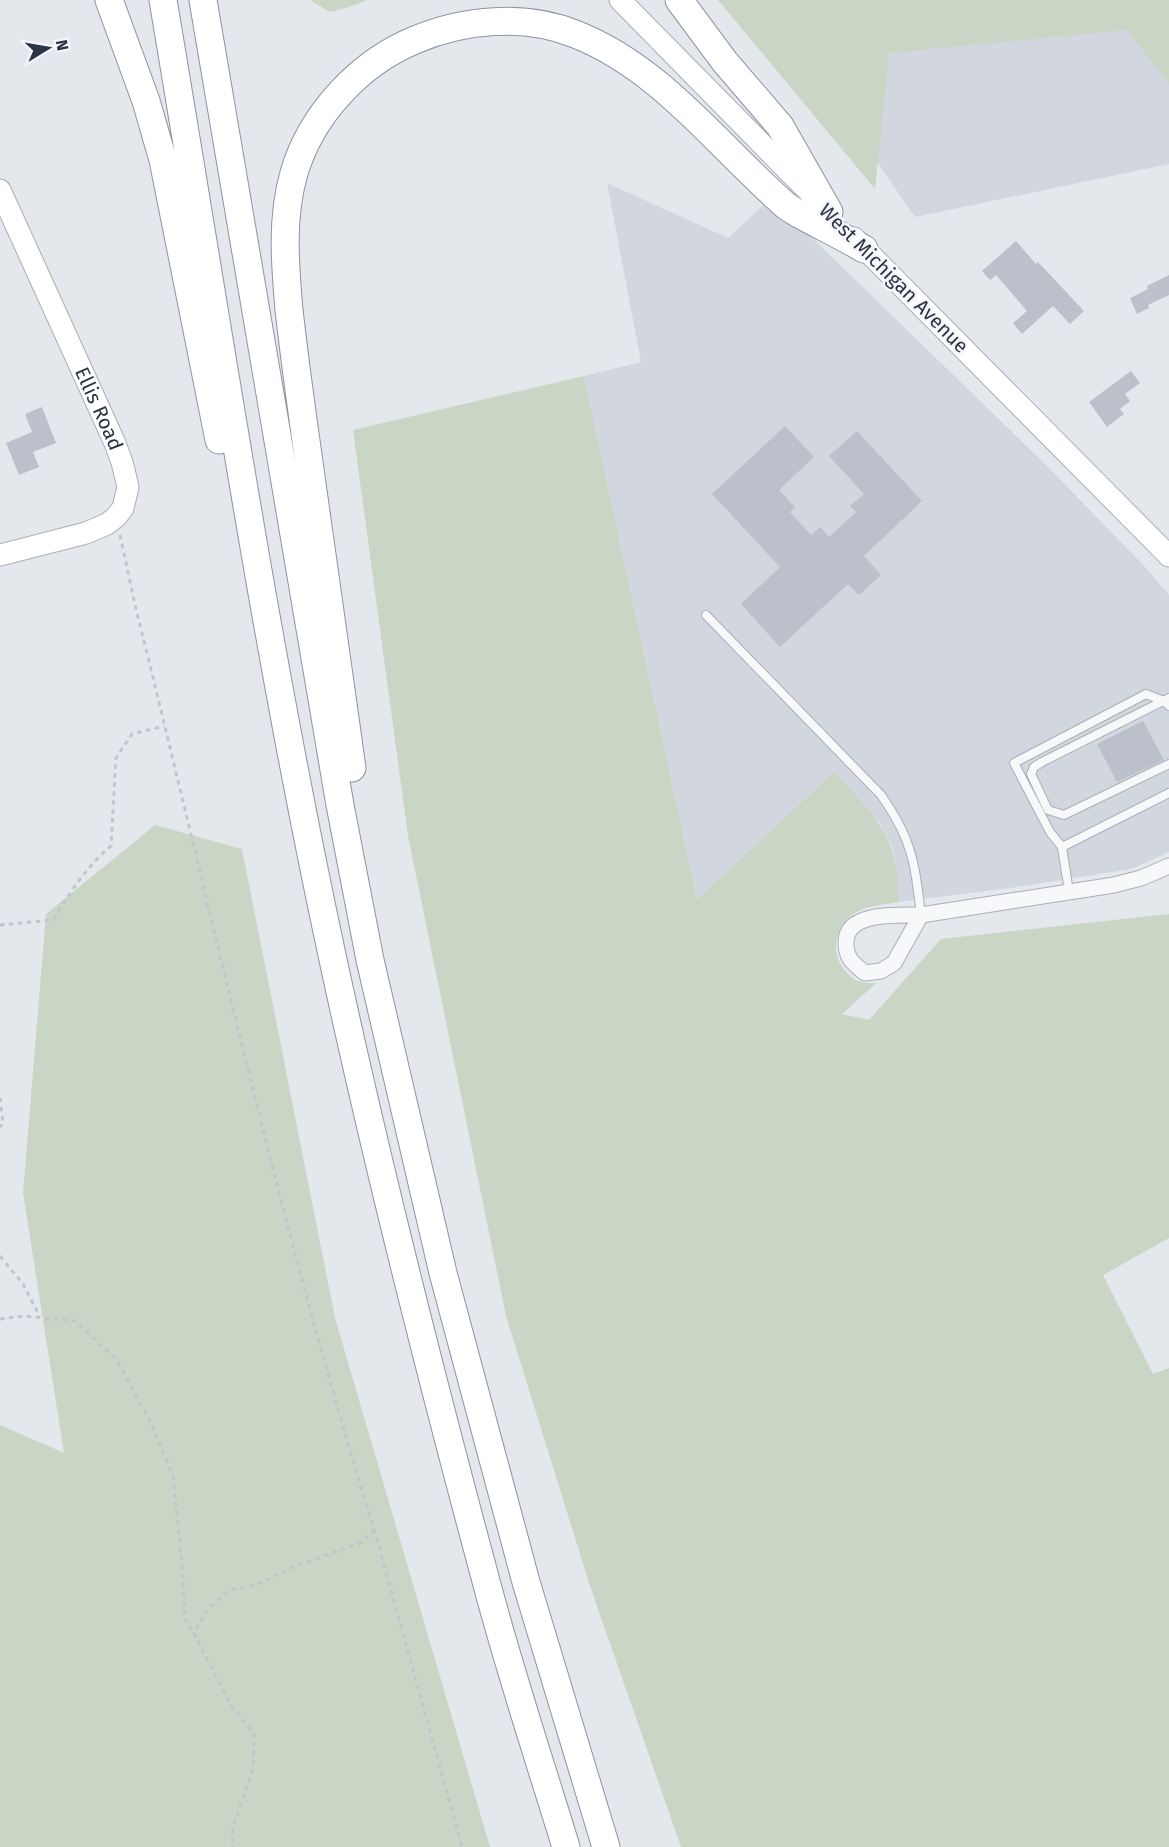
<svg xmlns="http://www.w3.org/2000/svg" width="1169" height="1847" font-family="'Fira Sans',sans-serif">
	<rect width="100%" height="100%" fill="#e4e7ec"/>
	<path fill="#d2d6de" d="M 765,0 L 1169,0 L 1169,164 L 915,217 Z
		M 607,183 L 728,238 L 771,198 L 1047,466 L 1146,568 L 1169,595 L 1169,852 L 1134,868 L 1113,872 L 1010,888 L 899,902 L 896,862 L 892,846 L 880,823 L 834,772 L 697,899 L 584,376 L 641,362 Z"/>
	<path fill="#c9d6c5" d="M 310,0 L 368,0 L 346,8 L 330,12 Z
		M 718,0 L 1169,0 L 1169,84 L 1127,30 L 889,53 L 875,189 Z
		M 584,376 L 697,899 L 834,772 C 858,799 887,823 895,860 C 898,873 898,888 899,902 C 883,905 864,905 851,916 C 830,931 831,964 854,979 C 860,983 868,983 876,983 L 842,1014 L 869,1020 L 941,939 L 1169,914 L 1169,1238 L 1103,1275 L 1153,1374 L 1169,1368 L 1169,1847 L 681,1847 L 590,1586 L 506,1316 L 408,836 L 353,430 Z
		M 155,825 L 242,849 L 335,1318 L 490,1847 L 0,1847 L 0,1425 L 64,1453 L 23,1193 L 46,914 Z"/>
	<path fill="#bbc0ca" d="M 1016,241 L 1036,264 L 1038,262 L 1084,311 L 1070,324 L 1053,306 L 1022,334 L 1013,323 L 1027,311 L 996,275 L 990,280 L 982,271 Z
		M 1169,275 L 1169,295 L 1148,305 L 1149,308 L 1137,314 L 1130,298 L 1148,289 L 1147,286 Z
		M 1131,371 L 1140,383 L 1125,394 L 1130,401 L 1120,409 L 1124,414 L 1107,427 L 1089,402 Z
		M 42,407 L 56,443 L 33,452 L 39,467 L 19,475 L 6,443 L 32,432 L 25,414 Z
		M 785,426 L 814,457 L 779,490 L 795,507 L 790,512 L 811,535 L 820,527 L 829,537 L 856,512 L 850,506 L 864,494 L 829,456 L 857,431 L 922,501 L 864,556 L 881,575 L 859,595 L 848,584 L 780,647 L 741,604 L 780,567 L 712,494 Z
		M 1143,721 L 1164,760 L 1117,782 L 1097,744 Z"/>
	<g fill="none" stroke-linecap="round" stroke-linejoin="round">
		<g stroke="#a9aeb7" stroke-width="10">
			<path id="lane" d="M 706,615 L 881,795 C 892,811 902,827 908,845 C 916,867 918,892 921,915
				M 1169,698 L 1042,762 L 1034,767 L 1031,774 L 1048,810 L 1064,815 L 1169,764
				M 1062,847 L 1169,793
				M 1069,892 L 1062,847 L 1050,832 L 1014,763 L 1146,694 L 1164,701 L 1169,706"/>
		</g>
		<g stroke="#a9aeb7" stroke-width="17">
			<path id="street" d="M 921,915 L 894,963 L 881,971 L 865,973 C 854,964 846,959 846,943 C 845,911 899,915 921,915 L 1114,885 L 1141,878 L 1169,866"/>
		</g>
		<g stroke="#a9aeb7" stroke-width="23">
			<g id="secondary">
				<path d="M 620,0 L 811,194"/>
				<path id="s1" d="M 0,190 L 114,441 L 122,462 L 128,487 L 123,508 L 116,517 L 107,524 L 86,533 L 0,555"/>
				<path d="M 854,238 L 1169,556"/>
			</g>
		</g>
		<g stroke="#8b94a3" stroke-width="29">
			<path id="highway" d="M 109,0 L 146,101 L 163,160 L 219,440
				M 163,0 C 217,319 264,639 332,955 C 378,1169 432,1381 489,1592 C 512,1678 540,1762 566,1847
				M 203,0 L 340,805 L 370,960 L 443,1273 L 526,1582 L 606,1847
				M 679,0 L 725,62 L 780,126 L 829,212
				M 352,768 C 337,659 321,550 306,441 C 300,398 294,354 289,310 C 285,264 281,218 294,173 C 311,115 359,63 415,40 C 464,19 525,14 575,34 C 660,67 717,145 784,204 C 792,211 803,216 812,221 C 829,230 847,239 864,249"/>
		</g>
		<path stroke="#c2c5cb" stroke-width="3" stroke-dasharray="4.5 4.5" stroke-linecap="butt" d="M 120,535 L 135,605 C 212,913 279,1225 374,1529 L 362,1542 L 291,1568 L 256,1585 L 229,1590 L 206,1611 L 194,1633 L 230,1704 L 254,1734 L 253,1769 L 233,1827 L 232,1847
			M 0,925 L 53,920 C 70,893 86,867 111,846 L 116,758 L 132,734 L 164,726
			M 0,1098 L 3,1123 L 0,1127
			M 0,1256 L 23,1284 L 40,1317
			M 0,1319 L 24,1316 L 75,1321 L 116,1359 L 150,1421 L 173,1476 L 182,1563 L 185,1619 L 193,1633
			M 374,1529 L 462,1847"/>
		<use href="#lane" stroke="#f7f8fa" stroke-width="8"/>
		<use href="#street" stroke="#f7f8fa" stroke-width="15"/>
		<use href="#secondary" stroke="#fff" stroke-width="21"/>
		<use href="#highway" stroke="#fff" stroke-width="27"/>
	</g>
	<g text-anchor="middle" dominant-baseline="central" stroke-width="5" stroke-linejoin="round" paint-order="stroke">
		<g font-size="20" fill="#2b3445" stroke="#f4f6f9">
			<text transform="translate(894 278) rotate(45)">West Michigan Avenue</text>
			<text stroke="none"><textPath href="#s1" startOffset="240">Ellis Road</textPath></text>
		</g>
	</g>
	<g transform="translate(48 48) rotate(79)" stroke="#f4f6f9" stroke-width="4.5" paint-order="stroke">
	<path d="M0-4.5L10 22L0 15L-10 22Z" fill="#2b3445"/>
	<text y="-9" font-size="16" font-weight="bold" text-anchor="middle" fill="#2b3445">N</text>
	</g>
</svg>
